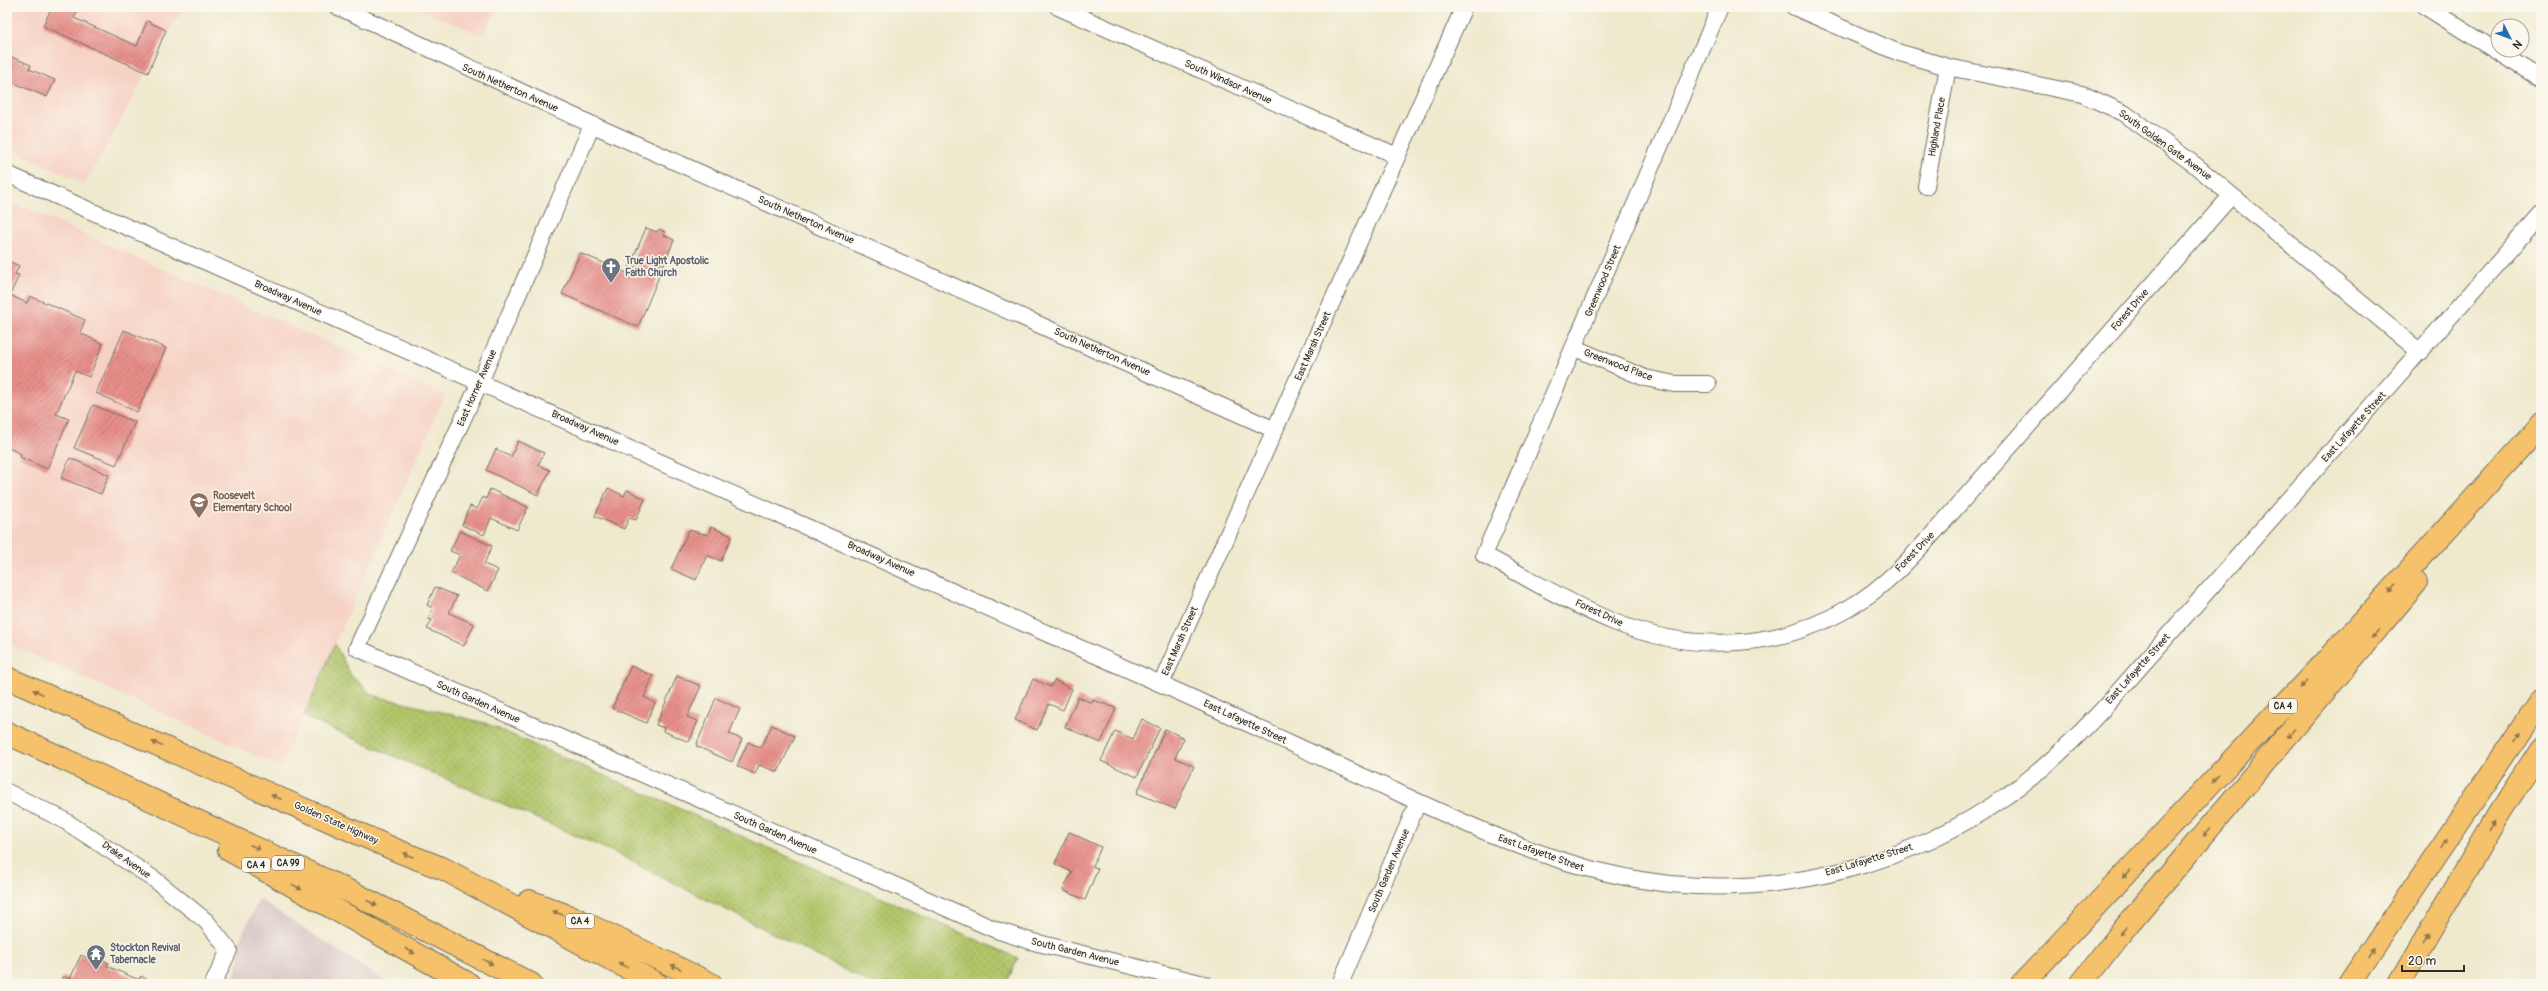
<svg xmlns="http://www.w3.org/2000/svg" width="2548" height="991" font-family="Pangolin,sans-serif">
	<defs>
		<pattern id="grass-dots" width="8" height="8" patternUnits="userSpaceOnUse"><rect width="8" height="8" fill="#b0c569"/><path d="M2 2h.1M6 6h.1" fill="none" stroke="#98a95b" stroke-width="1.8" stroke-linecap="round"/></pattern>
		<pattern id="building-hatch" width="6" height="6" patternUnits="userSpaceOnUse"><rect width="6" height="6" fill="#e88f8a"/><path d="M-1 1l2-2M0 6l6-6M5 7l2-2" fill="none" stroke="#bc7571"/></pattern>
	</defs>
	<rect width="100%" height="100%" fill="#fbf7ec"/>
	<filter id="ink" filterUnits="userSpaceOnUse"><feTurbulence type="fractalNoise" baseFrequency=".025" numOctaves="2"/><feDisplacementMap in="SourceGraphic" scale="8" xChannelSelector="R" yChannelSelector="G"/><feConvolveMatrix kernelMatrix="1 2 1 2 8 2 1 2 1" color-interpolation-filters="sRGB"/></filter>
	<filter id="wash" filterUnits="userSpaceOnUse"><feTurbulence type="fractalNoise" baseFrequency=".012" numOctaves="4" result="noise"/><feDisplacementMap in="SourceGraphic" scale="16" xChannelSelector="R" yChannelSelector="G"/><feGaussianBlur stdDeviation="0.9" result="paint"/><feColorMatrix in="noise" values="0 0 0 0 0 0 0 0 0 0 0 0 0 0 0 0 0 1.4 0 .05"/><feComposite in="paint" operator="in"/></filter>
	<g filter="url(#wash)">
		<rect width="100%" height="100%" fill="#efe9cd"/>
		<path fill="#f6d2c4" d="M 7,7 L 183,7 L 85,184 L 7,147 Z
			M 414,7 L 499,7 L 482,35 Z
			M 7,200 L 445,395 L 281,767 L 7,643 Z"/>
		<path fill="#d1bfbe" d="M 259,899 L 388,983 L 387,984 L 231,984 L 240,959 L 239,941 Z"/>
		<path fill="url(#grass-dots)" stroke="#6e784a" d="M 335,644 L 351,675 L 372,695 L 485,723 L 1018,958 L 1006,984 L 872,984 L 611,851 L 304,717 Z"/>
		<g id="blocks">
			<path fill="url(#building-hatch)" d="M 52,7 L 79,7 L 74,18 L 137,46 L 147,21 L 166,30 L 148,73 L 43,26 Z
				M 7,55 L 31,65 L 29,69 L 55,80 L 47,97 L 7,80 Z
				M 646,228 L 657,232 L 659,229 L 665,232 L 664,235 L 674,240 L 638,327 L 562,294 L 580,253 L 627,273 Z
				M 7,260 L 19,266 L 15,274 L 19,275 L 10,295 L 27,303 L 30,296 L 85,320 L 80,333 L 103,344 L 89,377 L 75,371 L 56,414 L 69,419 L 47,469 L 20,457 L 21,454 L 7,447 Z
				M 124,330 L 166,348 L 137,412 L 96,393 Z
				M 93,405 L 135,422 L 116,465 L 74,448 Z
				M 518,441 L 544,453 L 538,465 L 550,470 L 538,495 L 486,470 L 496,449 L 511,457 Z
				M 70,458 L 109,475 L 101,494 L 61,478 Z
				M 608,488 L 624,496 L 627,490 L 645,499 L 636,520 L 629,518 L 624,529 L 595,516 Z
				M 490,489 L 528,507 L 517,530 L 491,518 L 484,535 L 462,525 L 470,506 L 477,509 L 483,497 L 486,499 Z
				M 711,527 L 732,536 L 721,561 L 707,555 L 696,580 L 671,569 L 689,530 L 708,535 Z
				M 460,531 L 492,546 L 484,564 L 498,570 L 488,591 L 451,573 L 460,555 L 450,551 Z
				M 435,587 L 457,596 L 449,613 L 474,624 L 464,646 L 427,629 L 432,620 L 428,619 L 433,608 L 427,605 Z
				M 631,666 L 653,676 L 644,697 L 655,703 L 646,723 L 612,708 Z
				M 677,676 L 701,686 L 687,717 L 698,721 L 689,742 L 663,731 L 664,728 L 656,725 Z
				M 1033,679 L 1051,687 L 1054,680 L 1072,689 L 1063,710 L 1049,704 L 1037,730 L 1015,720 Z
				M 1078,697 L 1092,703 L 1093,700 L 1116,708 L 1101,743 L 1065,727 Z
				M 716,698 L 740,709 L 729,734 L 742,739 L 732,762 L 696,746 Z
				M 1142,719 L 1160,728 L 1137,777 L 1101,761 L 1115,731 L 1133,739 Z
				M 772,725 L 795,736 L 778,772 L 759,765 L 755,774 L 737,766 L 748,742 L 761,748 Z
				M 1165,729 L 1184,738 L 1175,758 L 1194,766 L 1175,809 L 1137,793 Z
				M 1069,832 L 1101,847 L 1093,866 L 1098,869 L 1085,900 L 1063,890 L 1072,872 L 1055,864 Z
				M 81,955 L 99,964 L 101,959 L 109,963 L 107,966 L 139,980 L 141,976 L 148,980 L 146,984 L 67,984 L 61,981 L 63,977 L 70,979 Z"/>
		</g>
	</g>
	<g filter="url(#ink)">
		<use href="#blocks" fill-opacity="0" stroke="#706e64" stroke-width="1"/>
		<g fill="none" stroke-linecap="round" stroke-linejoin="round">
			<g stroke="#706e64" stroke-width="18">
				<path id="minor" d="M 338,7 C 423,44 506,86 591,124 C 819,227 1047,328 1275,430
					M 1058,7 L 1397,156
					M 1720,7 L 1484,555 C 1527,577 1569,604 1614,622 C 1691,653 1777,650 1849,608 C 1884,588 1912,557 1939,527 L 2231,196
					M 1794,7 L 1897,52 L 1948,67 L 2082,94 L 2124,113 L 2195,165 L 2420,352
					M 2426,7 L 2541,79
					M 592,125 L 480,382 L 357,648 L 996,930 L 1030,941 L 1204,984
					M 7,174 C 384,340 760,506 1136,673 C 1221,710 1304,750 1388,788 C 1479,830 1570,874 1671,884 C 1788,896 1913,863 2009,794 C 2044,770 2074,740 2103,709 L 2541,214
					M 1926,186 L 1948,67
					M 1575,348 L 1645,378 L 1675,384 L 1708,384
					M 1161,684 L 1464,7
					M 7,792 L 62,819 L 154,879 L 206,921 L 229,950 L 213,984
					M 1340,984 L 1418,802"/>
			</g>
			<g stroke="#706e64" stroke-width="24">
				<path id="motorway" d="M 7,678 L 398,851 L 444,869 L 657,984
					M 7,733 L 355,894 L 531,984
					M 229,850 L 469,984
					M 529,901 L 578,920 L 711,984
					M 2022,984 L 2364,620 L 2541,425
					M 2081,984 L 2123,930 L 2416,583
					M 2349,984 L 2541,700
					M 2399,984 L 2498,815 L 2541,749"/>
			</g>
			<use href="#minor" stroke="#fff" stroke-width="16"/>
			<use href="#motorway" stroke="#f5c16b" stroke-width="22"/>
		</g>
		<defs><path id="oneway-solid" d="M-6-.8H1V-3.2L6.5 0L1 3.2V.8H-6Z"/></defs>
		<g fill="#90764b">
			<use href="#oneway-solid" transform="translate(2392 589) rotate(132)"/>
			<use href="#oneway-solid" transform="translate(2375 634) rotate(130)"/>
			<use href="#oneway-solid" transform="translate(2304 684) rotate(133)"/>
			<use href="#oneway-solid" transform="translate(38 692) rotate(-156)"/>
			<use href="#oneway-solid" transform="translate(2291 733) rotate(130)"/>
			<use href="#oneway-solid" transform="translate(2517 736) rotate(-56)"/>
			<use href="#oneway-solid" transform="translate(157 744) rotate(-156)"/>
			<use href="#oneway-solid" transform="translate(2215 779) rotate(133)"/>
			<use href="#oneway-solid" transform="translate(276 797) rotate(-156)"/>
			<use href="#oneway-solid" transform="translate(2492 826) rotate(-60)"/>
			<use href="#oneway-solid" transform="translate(2207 832) rotate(130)"/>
			<use href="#oneway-solid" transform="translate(2444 844) rotate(-56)"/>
			<use href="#oneway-solid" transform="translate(255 847) rotate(25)"/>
			<use href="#oneway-solid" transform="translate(408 855) rotate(-159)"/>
			<use href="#oneway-solid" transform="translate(2126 874) rotate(133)"/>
			<use href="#oneway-solid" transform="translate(297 887) rotate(29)"/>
			<use href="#oneway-solid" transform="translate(372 903) rotate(27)"/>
			<use href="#oneway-solid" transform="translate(558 913) rotate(-159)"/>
			<use href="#oneway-solid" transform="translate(2123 931) rotate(129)"/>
			<use href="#oneway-solid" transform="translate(2426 938) rotate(-60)"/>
			<use href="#oneway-solid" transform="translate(410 951) rotate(30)"/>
			<use href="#oneway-solid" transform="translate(2371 952) rotate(-56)"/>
			<use href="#oneway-solid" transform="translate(488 962) rotate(27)"/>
			<use href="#oneway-solid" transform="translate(623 965) rotate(-152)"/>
			<use href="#oneway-solid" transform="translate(676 967) rotate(-154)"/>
		</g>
	</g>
	<defs>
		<g id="church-pin" transform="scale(1)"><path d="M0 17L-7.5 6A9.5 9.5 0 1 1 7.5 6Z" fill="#6b7280" stroke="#fbf7ec"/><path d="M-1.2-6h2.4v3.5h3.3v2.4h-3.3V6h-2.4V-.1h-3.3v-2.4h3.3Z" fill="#fff"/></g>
		<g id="school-pin" transform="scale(1)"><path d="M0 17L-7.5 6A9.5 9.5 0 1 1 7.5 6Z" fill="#8d6e63" stroke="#fbf7ec"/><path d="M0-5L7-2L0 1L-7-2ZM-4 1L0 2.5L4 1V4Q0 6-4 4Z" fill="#fff"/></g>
		<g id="temple-pin" transform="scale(1)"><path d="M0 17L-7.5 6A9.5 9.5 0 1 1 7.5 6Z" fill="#6b7280" stroke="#fbf7ec"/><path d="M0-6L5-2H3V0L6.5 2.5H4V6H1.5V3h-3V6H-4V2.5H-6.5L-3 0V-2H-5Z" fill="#fff"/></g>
	</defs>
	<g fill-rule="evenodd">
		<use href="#church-pin" x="611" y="267"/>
		<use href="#school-pin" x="199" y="502"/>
		<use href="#temple-pin" x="96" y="954"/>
	</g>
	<g text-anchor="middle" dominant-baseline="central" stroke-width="3" stroke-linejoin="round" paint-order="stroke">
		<g fill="#fbf7ec" stroke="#696865" stroke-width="1">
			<rect x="2269" y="699" width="28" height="14" rx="3"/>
			<rect x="272" y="856" width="32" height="14" rx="3"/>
			<rect x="242" y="858" width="28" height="14" rx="3"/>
			<rect x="566" y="914" width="28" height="14" rx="3"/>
		</g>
		<g font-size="9" font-weight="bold" fill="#2b2b2b">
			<text x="2283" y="706">CA 4</text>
			<text x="288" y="863">CA 99</text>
			<text x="256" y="865">CA 4</text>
			<text x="580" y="921">CA 4</text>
		</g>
		<g font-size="10" fill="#2b2b2b" stroke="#fbf7ec">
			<text transform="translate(1228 82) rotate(24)">South Windsor Avenue</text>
			<text transform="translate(510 88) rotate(24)">South Netherton Avenue</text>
			<text transform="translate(1937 127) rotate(-80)">Highland Place</text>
			<text transform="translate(2165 145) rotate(36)">South Golden Gate Avenue</text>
			<text transform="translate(806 220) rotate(24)">South Netherton Avenue</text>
			<text transform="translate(1603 281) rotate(-67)">Greenwood Street</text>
			<text transform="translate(288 298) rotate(24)">Broadway Avenue</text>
			<text transform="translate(2130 310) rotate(-49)">Forest Drive</text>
			<text transform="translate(1313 346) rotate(-66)">East Marsh Street</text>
			<text transform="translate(1102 352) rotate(24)">South Netherton Avenue</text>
			<text transform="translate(1618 365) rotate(21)">Greenwood Place</text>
			<text transform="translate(477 388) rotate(-66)">East Horner Avenue</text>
			<text transform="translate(2354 427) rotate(-48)">East Lafayette Street</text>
			<text transform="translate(585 428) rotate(24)">Broadway Avenue</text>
			<text transform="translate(1915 552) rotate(-46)">Forest Drive</text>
			<text transform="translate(881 559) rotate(24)">Broadway Avenue</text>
			<text transform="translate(1599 613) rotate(25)">Forest Drive</text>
			<text transform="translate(1180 641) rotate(-66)">East Marsh Street</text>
			<text transform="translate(2138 669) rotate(-48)">East Lafayette Street</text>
			<text transform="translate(478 702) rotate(24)">South Garden Avenue</text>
			<text transform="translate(1245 722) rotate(25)">East Lafayette Street</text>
			<text transform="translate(336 823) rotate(24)">Golden State Highway</text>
			<text transform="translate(775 833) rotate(24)">South Garden Avenue</text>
			<text transform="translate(1541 853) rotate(20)">East Lafayette Street</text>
			<text transform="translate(126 860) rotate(35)">Drake Avenue</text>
			<text transform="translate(1869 860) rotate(-17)">East Lafayette Street</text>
			<text transform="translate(1389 871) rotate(-67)">South Garden Avenue</text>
			<text transform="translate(1075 952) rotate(14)">South Garden Avenue</text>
		</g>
		<g font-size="10" font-weight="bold" fill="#5b616d" stroke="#fbf7ec" text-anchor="start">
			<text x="625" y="261">True Light Apostolic<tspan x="625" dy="12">Faith Church</tspan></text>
			<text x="110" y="948">Stockton Revival<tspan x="110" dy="12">Tabernacle</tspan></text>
		</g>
		<g font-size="10" font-weight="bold" fill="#785e54" stroke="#fbf7ec" text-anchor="start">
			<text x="213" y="496">Roosevelt<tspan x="213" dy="12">Elementary School</tspan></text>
		</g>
	</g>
	<rect width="2548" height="991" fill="none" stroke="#fbf7ec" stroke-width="24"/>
	<g transform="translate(2510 38) rotate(132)"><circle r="19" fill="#fbf7ec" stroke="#a8a59f"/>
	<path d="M0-3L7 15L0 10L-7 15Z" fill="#1f6fb2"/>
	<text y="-6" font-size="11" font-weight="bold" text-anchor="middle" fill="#2b2b2b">N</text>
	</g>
	<path d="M2402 965v6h62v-6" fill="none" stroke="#2b2b2b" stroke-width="2"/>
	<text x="2408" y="965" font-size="12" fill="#2b2b2b" stroke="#fbf7ec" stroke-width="3" paint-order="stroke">20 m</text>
</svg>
